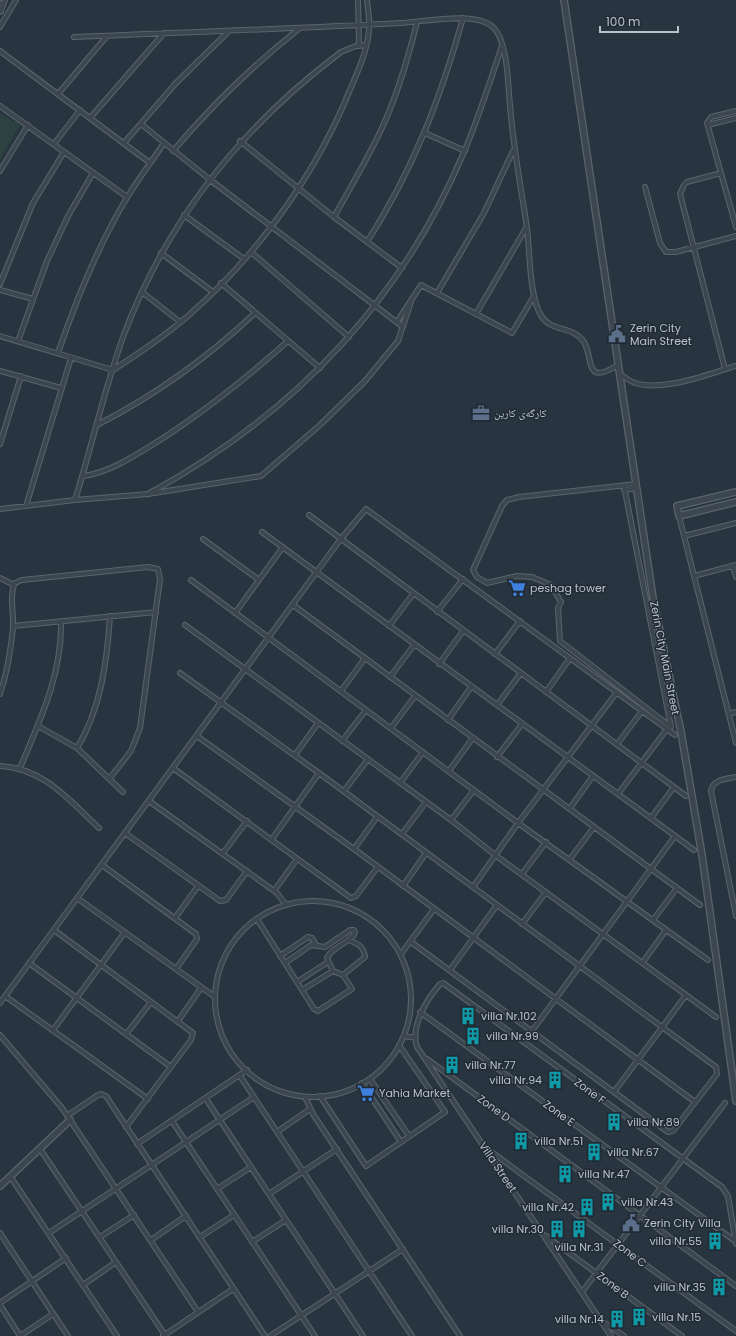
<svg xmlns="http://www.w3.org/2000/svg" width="736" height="1336" font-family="Poppins,'Noto Naskh Arabic',sans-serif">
	<rect width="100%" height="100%" fill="#28343f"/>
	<path fill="#2b4241" d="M 0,113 L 20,125 L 0,160 Z"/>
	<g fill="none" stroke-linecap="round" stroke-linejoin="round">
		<g stroke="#5a646d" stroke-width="6">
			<path id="minor" d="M 358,0 L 359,46
				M 1,11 L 5,0
				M 0,27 L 16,0
				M 74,37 C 183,32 292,29 401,23 C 424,22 477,10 494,28 C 508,43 508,86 510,105 C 513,147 521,187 527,228 C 530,251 529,299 542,317 C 552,332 574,326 584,342 C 594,360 584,386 618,365
				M 0,51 L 150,163
				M 58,94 L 107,36
				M 0,106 L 127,197
				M 736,111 L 711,117 L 707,123 L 736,227
				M 90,118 L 164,33
				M 141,124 L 209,179 L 403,327
				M 708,125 L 736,118
				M 425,133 L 465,151
				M 240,141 L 334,217 L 402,268
				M 124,143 L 176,83 L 229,31
				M 54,144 L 80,110
				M 173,151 C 212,105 253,65 300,28
				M 0,171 L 28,125
				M 721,173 L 687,182 L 684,185 L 680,194 L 725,369
				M 645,187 L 660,243 L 666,252 L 676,252 L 736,236
				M 184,215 L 244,259
				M 334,217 C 350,188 367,160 381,130 C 397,96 408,59 417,22
				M 367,242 C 413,170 440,100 463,18
				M 251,252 L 349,337
				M 161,253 L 213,292
				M 221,283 L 320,368
				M 0,284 L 33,203 L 64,152
				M 0,290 L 33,299
				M 142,292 L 180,322
				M 437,293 L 484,213 L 513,151
				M 476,314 L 526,228
				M 397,322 L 421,285 L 512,333 L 534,296
				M 0,336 L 113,370 C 139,353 165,336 189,315 C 254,258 309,184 344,104 C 353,81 367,56 369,30 C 370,20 368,10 367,0
				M 18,341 L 47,261 L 68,216 L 93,173
				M 58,353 C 76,300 98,245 128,196 C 139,178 152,161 164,143
				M 0,371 L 61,388
				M 619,373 C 624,377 630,381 635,383 C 664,392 708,374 736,366
				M 97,425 C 156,395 207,358 255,313
				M 0,444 L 21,376
				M 83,476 C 107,473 131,458 152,445 C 202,414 244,380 288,341
				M 624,486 L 671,727 L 560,641 L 558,608 L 561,602 L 551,585 L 532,577 L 517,576 L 487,583 L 477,577 L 473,570 L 502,506 L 507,500 L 519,497 L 636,484
				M 624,490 L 637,488
				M 148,494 C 293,415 400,304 464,152 C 479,117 490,81 502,46
				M 75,500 C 92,446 104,390 123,337 C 167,219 241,127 341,52 L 356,46 L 366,45
				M 26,506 L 71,358
				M 0,509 L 75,500 L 148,494 L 261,476 L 320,425 L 365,381 L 398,341 L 411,302
				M 309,515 L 686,796
				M 679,516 L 736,743
				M 262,532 L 694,850
				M 684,536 L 736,523
				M 203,539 L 259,580
				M 733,566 L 736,577
				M 694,576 L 736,565
				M 0,578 L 14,585
				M 191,580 L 518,823 L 708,960
				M 293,605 L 700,905
				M 437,612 L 463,579
				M 235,613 L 283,547
				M 185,625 L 451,820 L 495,855 L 716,1017
				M 13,626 L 156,612
				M 389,626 L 413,594
				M 495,654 L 520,621
				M 439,664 L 463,631
				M 180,673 L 319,773 L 716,1067 L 717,1074 L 673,1131 L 668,1132 L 411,942
				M 390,677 L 414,645
				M 341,691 L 365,658
				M 546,692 L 570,658
				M 0,694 C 7,673 11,649 13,627 C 14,613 9,595 15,583 L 22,580 L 148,567 L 158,569 L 160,579 L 140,728 L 131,751 L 110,778
				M 497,705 L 521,673
				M 729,714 L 736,712
				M 448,720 L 471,687
				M 38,726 L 77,748 L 123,792
				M 391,728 L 415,696
				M 197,736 L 354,849 L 695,1102
				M 342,741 L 366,710
				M 618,743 L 642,711
				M 77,748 C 101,709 107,661 110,616
				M 295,755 L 318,723
				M 497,757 L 522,724
				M 0,766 C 44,768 69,800 99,828
				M 20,768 C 40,720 62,675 61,622
				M 173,768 L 351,898 L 356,896 L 377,868
				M 449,771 L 472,739
				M 736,777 C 726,779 713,779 711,791 L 736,916
				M 400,783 L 423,752
				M 344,791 L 368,759
				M 618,794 L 667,729
				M 149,801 L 277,893 L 286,905
				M 570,808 L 593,776
				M 651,818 L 674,787
				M 451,820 L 474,790
				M 125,833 L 220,901 L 226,900 L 247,871
				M 402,834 L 426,802
				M 272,839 L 319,773
				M 354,849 L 377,817
				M 223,853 L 247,821
				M 570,859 L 594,827
				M 102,865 L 196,934 L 197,939 L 176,969
				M 522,874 L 546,842
				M 403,886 L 426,853
				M 473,887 L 518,823 L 617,692
				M 274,891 L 297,859
				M 77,898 L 215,997
				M215 999a98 98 0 1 1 196 0a98 98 0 1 1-196 0Z
				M 175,918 L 198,886
				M 257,919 L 314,1009 L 318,1011 L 352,989 L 343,975 L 333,971 L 327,958 C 332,946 353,942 355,932 L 354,930 L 350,930 L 325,947 L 311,945 L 285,963
				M 653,920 L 677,888
				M 522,924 L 546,892
				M 54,930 L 193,1033 L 191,1040 L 126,1127
				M 401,954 L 434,909
				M 280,956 L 308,937 L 312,938 L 316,945
				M 643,962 L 666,930
				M 29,963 L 171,1067
				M 450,970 L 497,905
				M 343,975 L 365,957 C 364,946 357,943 348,940
				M 297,982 L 328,962
				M 302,990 L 333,971
				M 5,996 L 148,1099
				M 0,1003 L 340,540 L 366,509 L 675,735
				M 420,1012 L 735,1241
				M 178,1021 L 201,988
				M 53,1030 L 125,932
				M 532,1031 L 675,836
				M 127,1033 L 151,1002
				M 0,1035 L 62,1108 L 198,1312
				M 404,1036 L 416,1038
				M 427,1059 L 736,1286
				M 240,1076 L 412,1336
				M 370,1079 L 409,1136
				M 362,1083 L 401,1142
				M 614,1092 L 686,995
				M 320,1096 L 366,1166 L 445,1112 L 399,1045
				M 305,1097 L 313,1114 L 460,1336
				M 206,1099 L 363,1336
				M 67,1116 L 98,1095 L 101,1094 L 106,1096 L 265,1336
				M 172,1121 L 315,1336
				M 277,1132 L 310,1109
				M 137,1144 L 247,1070
				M 486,1148 L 736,1331
				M 40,1149 L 165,1335
				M 10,1176 L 117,1336
				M 217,1189 L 251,1167
				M 269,1194 L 337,1149
				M 0,1233 L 68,1336
				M 49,1233 L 254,1097
				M 546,1236 L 682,1336
				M 100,1237 L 134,1215
				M 200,1237 L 234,1215
				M 151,1240 L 186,1216
				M 252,1242 L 286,1220
				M 83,1285 L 116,1262
				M 582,1292 L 725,1103
				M 0,1303 L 66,1258
				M 0,1305 L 20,1336
				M 603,1322 L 624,1336
				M 20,1336 L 53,1314
				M 163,1336 L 233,1289
				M 270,1336 L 403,1249
				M 611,1336 L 417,1047 C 410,1026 427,999 440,984 L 443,983 L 722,1187 L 728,1196 L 736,1244"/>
		</g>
		<g stroke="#5a646d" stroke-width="8">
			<path id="tertiary" d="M 564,0 L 653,598 L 681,732 L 702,855 L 736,1101
				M 0,4 L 0,11
				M 736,492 L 677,506 L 679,516 L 736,502
				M 0,1186 L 70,1120"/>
		</g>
		<use href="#minor" stroke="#3c464f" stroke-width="4"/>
		<use href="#tertiary" stroke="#3c464f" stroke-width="5.5"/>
	</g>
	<defs>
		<g id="civic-bare" transform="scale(1.38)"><path d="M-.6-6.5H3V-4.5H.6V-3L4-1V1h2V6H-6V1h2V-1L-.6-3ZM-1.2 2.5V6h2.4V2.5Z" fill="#5c6f8a" stroke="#212b35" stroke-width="2.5" paint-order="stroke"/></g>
		<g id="office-bare" transform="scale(1.38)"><path d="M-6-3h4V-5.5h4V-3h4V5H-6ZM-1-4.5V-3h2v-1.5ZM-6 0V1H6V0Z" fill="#5c6f8a" stroke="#212b35" stroke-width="2.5" paint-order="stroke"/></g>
		<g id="supermarket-bare" transform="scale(1.38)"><path d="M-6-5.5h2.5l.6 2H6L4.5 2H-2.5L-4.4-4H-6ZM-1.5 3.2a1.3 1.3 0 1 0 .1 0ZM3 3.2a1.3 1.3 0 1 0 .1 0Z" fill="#3f7fe0" stroke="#212b35" stroke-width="2.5" paint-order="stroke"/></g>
		<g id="building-bare" transform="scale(1.38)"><path d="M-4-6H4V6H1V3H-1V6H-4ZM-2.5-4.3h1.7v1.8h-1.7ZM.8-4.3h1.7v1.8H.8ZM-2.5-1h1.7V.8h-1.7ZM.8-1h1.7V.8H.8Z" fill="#0f9aa8" stroke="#212b35" stroke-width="2.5" paint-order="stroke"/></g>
	</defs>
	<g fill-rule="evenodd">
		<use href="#civic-bare" x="617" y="334"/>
		<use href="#office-bare" x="481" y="413"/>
		<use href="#supermarket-bare" x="517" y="588"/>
		<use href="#building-bare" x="468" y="1016"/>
		<use href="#building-bare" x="473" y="1036"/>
		<use href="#building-bare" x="452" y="1065"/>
		<use href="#building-bare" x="555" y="1080"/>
		<use href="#supermarket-bare" x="366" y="1093"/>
		<use href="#building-bare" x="614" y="1122"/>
		<use href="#building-bare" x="521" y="1141"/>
		<use href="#building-bare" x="594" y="1152"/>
		<use href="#building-bare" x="565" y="1174"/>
		<use href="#building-bare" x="608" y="1202"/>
		<use href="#building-bare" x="587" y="1207"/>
		<use href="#civic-bare" x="631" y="1223"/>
		<use href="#building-bare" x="557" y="1229"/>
		<use href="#building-bare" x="579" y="1229"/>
		<use href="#building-bare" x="715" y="1241"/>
		<use href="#building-bare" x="719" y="1287"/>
		<use href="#building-bare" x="639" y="1317"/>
		<use href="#building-bare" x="617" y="1319"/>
	</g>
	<g text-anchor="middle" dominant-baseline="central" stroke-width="3" stroke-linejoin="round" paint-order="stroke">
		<g font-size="11" fill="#b9c1ca" stroke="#212b35" text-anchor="start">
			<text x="630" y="328">Zerin City<tspan x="630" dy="13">Main Street</tspan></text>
			<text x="494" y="413">کارگەی کارین</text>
			<text x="530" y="588">peshag tower</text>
			<text x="481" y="1016">villa Nr.102</text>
			<text x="486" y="1036">villa Nr.99</text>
			<text x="465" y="1065">villa Nr.77</text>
			<text x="542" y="1080" text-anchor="end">villa Nr.94</text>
			<text x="379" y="1093">Yahia Market</text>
			<text x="627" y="1122">villa Nr.89</text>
			<text x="534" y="1141">villa Nr.51</text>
			<text x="607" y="1152">villa Nr.67</text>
			<text x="578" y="1174">villa Nr.47</text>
			<text x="621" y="1202">villa Nr.43</text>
			<text x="574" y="1207" text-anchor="end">villa Nr.42</text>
			<text x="644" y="1223">Zerin City Villa</text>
			<text x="544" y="1229" text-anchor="end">villa Nr.30</text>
			<text x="702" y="1241" text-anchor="end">villa Nr.55</text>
			<text x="579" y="1247" text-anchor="middle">villa Nr.31</text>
			<text x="706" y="1287" text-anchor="end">villa Nr.35</text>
			<text x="652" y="1317">villa Nr.15</text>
			<text x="604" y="1319" text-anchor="end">villa Nr.14</text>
		</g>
		<g font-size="11" fill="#b9c1ca" stroke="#212b35">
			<text transform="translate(665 658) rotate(79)">Zerin City Main Street</text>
			<text transform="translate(590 1091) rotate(36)">Zone F</text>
			<text transform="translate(494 1108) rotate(36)">Zone D</text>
			<text transform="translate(559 1113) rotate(36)">Zone E</text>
			<text transform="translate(498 1167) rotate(56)">Villa Street</text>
			<text transform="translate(630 1253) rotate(37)">Zone C</text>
			<text transform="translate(613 1285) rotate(37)">Zone B</text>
		</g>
	</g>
	<path d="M600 26v6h78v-6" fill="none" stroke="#b9c1ca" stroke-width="2"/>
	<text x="606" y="26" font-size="12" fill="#b9c1ca" stroke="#212b35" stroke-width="3" paint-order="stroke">100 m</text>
</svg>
